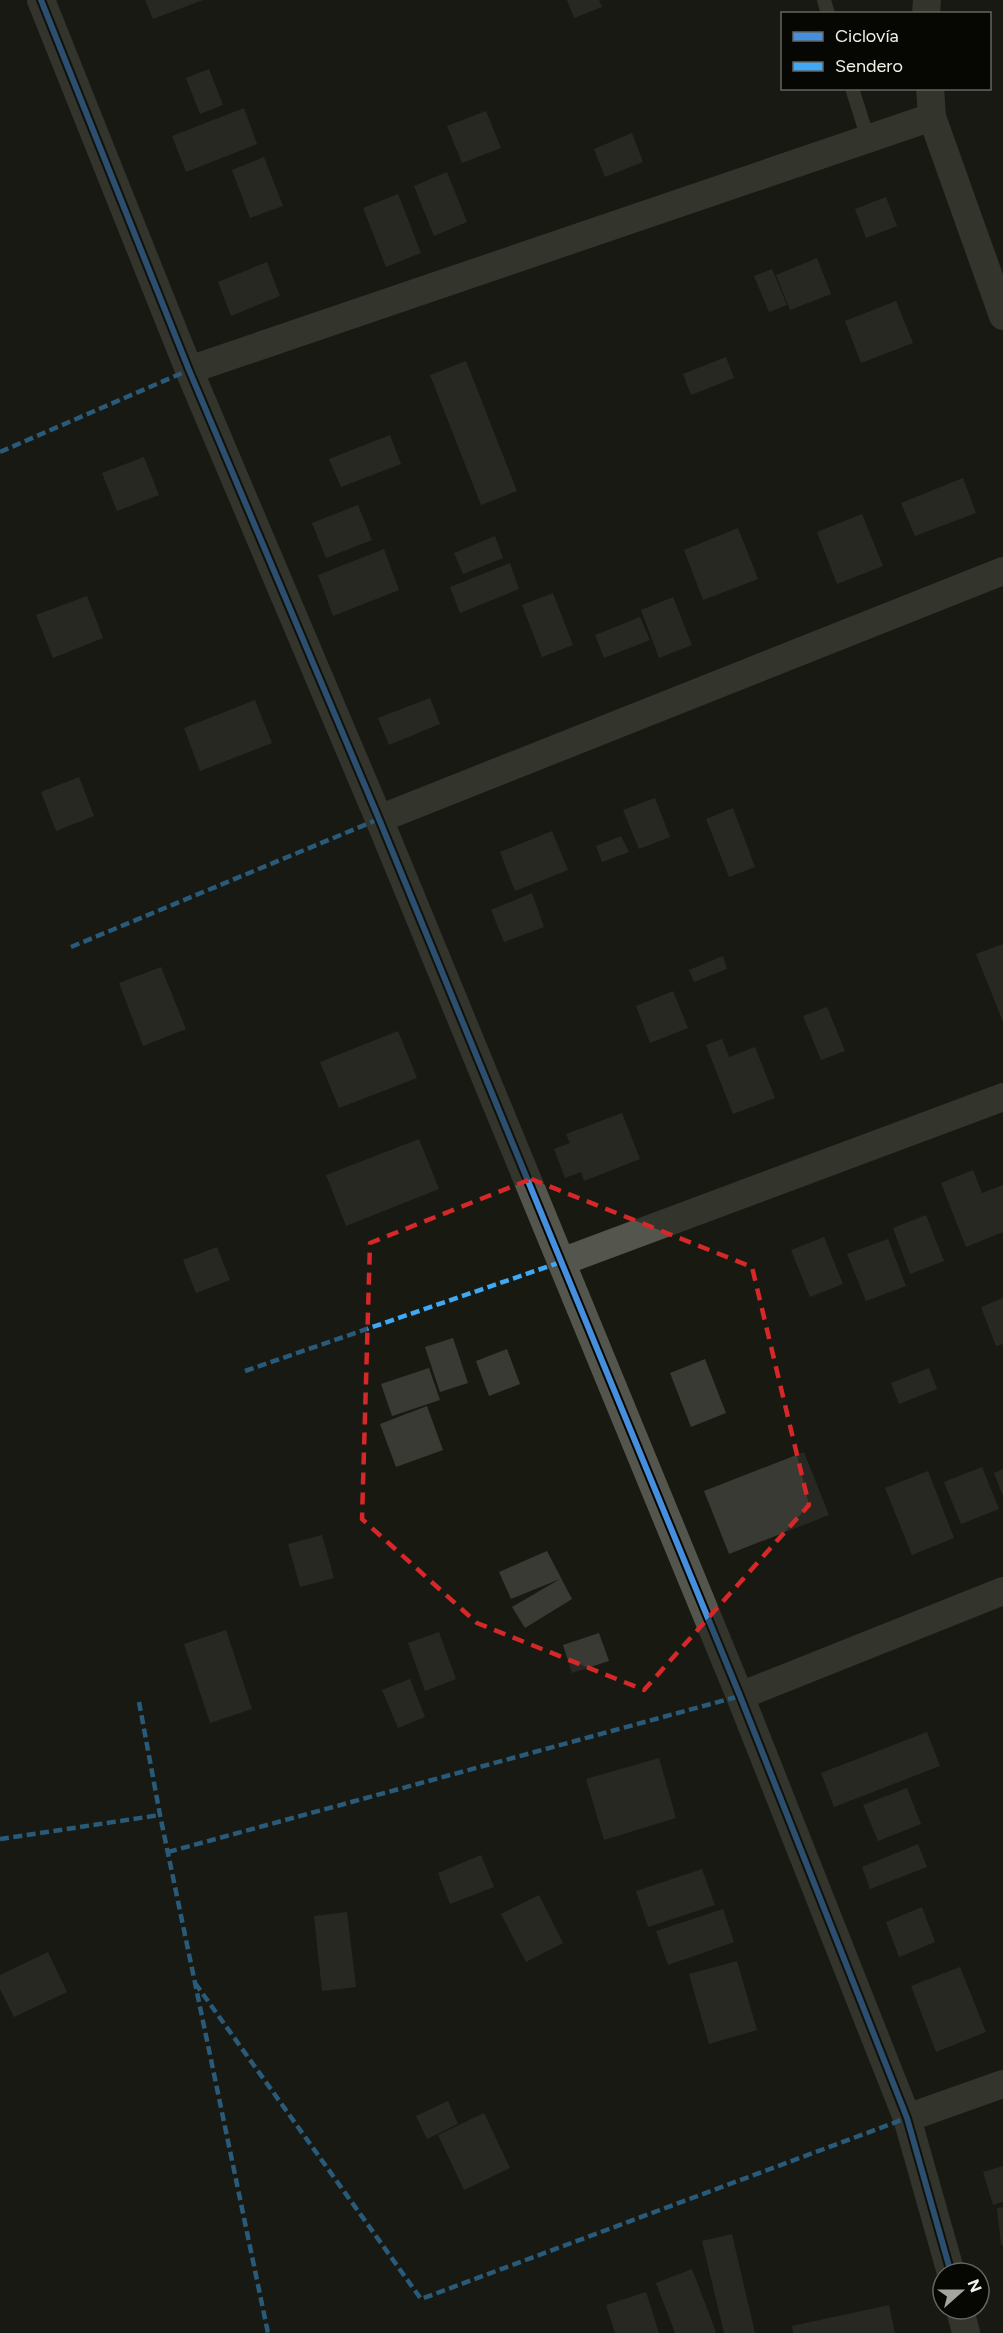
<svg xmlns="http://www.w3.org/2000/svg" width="1003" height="2333" font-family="Figtree,sans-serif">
	<rect width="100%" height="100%" fill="#181a12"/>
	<path fill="#393a34" d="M 145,0 L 203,0 L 153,19 Z
		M 567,0 L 599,0 L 602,7 L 574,18 Z
		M 209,69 L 223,105 L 200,114 L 186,78 Z
		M 244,108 L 257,144 L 186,172 L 172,136 Z
		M 486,111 L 501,148 L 462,163 L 447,126 Z
		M 632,133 L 643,162 L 605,177 L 594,149 Z
		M 264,157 L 283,206 L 250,218 L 232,170 Z
		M 447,172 L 467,222 L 434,236 L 414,186 Z
		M 398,194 L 421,253 L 386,267 L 363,208 Z
		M 886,197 L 897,226 L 866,238 L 855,209 Z
		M 817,258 L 831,294 L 790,310 L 776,275 Z
		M 267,262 L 280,296 L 231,316 L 218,282 Z
		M 772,269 L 787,305 L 769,312 L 754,276 Z
		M 896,301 L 913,343 L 861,363 L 845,321 Z
		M 726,357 L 734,378 L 691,395 L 683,374 Z
		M 466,361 L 517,491 L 481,505 L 430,375 Z
		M 390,435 L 401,464 L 341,487 L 329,459 Z
		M 144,457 L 159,495 L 117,511 L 102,473 Z
		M 963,478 L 976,513 L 915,536 L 901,503 Z
		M 358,505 L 372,540 L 326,558 L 312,523 Z
		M 862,514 L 883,566 L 837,584 L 817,532 Z
		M 738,528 L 758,579 L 703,600 L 684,550 Z
		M 495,536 L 503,558 L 463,574 L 454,553 Z
		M 384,549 L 399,590 L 333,616 L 318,575 Z
		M 510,563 L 519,589 L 460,613 L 450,587 Z
		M 553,593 L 573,645 L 542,657 L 522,605 Z
		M 87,596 L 103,638 L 53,658 L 36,615 Z
		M 673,597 L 692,645 L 659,658 L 641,610 Z
		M 640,617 L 650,640 L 604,658 L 595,635 Z
		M 430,698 L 440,724 L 389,745 L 378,718 Z
		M 255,700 L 272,743 L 200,771 L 184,728 Z
		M 79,777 L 94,816 L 56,831 L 41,792 Z
		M 655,798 L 670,837 L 639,849 L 623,810 Z
		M 733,808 L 755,867 L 729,877 L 706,819 Z
		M 552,831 L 568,870 L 515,891 L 500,852 Z
		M 621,836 L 629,852 L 602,862 L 596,846 Z
		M 532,893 L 544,927 L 504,942 L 491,910 Z
		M 1003,944 L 1003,1022 L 976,954 Z
		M 723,956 L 727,969 L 694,982 L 689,970 Z
		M 161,967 L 186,1029 L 143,1046 L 119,983 Z
		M 673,991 L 688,1028 L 650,1043 L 636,1006 Z
		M 827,1007 L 845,1051 L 821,1060 L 803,1016 Z
		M 398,1031 L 417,1078 L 339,1108 L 320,1062 Z
		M 722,1039 L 729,1057 L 755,1047 L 775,1098 L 733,1114 L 706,1045 Z
		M 622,1113 L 640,1159 L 584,1181 L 581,1172 L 565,1178 L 554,1149 L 570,1143 L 566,1134 Z
		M 419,1139 L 439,1189 L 346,1226 L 326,1175 Z
		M 973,1170 L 982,1193 L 1003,1185 L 1003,1232 L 966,1247 L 941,1183 Z
		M 926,1215 L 944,1261 L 910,1274 L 893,1228 Z
		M 824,1237 L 843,1284 L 810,1297 L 791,1250 Z
		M 888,1239 L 906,1286 L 866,1301 L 847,1254 Z
		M 217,1247 L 230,1280 L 196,1293 L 183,1260 Z
		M 1003,1298 L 1003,1344 L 996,1346 L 981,1307 Z
		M 453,1338 L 468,1383 L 440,1392 L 425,1347 Z
		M 507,1349 L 520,1384 L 489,1396 L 476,1361 Z
		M 705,1359 L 726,1413 L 691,1427 L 670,1373 Z
		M 429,1368 L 440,1400 L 392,1416 L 381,1384 Z
		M 929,1368 L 937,1389 L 899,1404 L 891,1383 Z
		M 427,1406 L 443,1450 L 396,1467 L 380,1424 Z
		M 804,1452 L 829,1515 L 729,1554 L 704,1491 Z
		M 982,1467 L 999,1509 L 961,1524 L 944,1482 Z
		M 1003,1469 L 1003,1496 L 994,1473 Z
		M 928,1471 L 954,1538 L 912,1555 L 885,1488 Z
		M 322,1535 L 334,1578 L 300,1587 L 288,1544 Z
		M 547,1551 L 572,1599 L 525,1628 L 512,1607 L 560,1579 L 511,1599 L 499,1572 Z
		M 226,1630 L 252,1709 L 210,1723 L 184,1644 Z
		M 439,1632 L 456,1679 L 425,1691 L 408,1643 Z
		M 599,1633 L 609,1661 L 572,1673 L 563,1645 Z
		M 410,1679 L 425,1717 L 398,1728 L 382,1690 Z
		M 927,1732 L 940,1766 L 834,1807 L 821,1773 Z
		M 659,1758 L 676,1818 L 604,1840 L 586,1779 Z
		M 907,1788 L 921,1824 L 878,1841 L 863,1805 Z
		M 918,1844 L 927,1867 L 870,1889 L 862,1867 Z
		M 481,1855 L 494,1887 L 450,1904 L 438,1873 Z
		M 702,1869 L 715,1905 L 648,1927 L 636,1891 Z
		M 539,1895 L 563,1943 L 526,1962 L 501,1914 Z
		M 922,1907 L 935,1942 L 899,1957 L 886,1922 Z
		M 723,1909 L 734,1942 L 668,1965 L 656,1931 Z
		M 347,1912 L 356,1987 L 322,1991 L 314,1916 Z
		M 48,1952 L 67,1992 L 14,2017 L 0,1989 L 0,1975 Z
		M 737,1961 L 757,2030 L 709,2044 L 689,1974 Z
		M 960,1967 L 986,2032 L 936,2052 L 911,1986 Z
		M 448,2101 L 458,2124 L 427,2139 L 416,2116 Z
		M 484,2113 L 510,2168 L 464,2190 L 438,2135 Z
		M 1003,2166 L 1003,2202 L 993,2205 L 983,2172 Z
		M 1003,2207 L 1003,2245 L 1001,2245 L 997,2208 Z
		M 732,2234 L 755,2333 L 724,2333 L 702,2241 Z
		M 692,2269 L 716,2332 L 714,2333 L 675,2333 L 656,2283 Z
		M 646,2292 L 659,2333 L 615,2333 L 606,2305 Z
		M 889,2305 L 895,2333 L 793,2333 L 792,2326 Z"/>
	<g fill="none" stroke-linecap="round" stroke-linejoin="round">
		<path stroke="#54564d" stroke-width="14" d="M 824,0 L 828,14
			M 852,88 L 868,139"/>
		<path stroke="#54564d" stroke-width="28" d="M 41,0 L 189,370 L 379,819 L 740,1696 L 907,2118 L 951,2273
			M 926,14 L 927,0
			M 930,88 L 932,117 L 1003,316
			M 189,370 L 932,117
			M 379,819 L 1003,571
			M 561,1262 L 1003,1097
			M 740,1696 L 1003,1591
			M 907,2118 L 1003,2084
			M 960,2309 L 966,2333"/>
		<path stroke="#3fa9f5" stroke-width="4.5" stroke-dasharray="9 4.5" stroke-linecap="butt" d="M 0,452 L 189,370
			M 71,947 L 379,819
			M 245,1371 L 561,1262
			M 139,1702 L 160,1815 L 268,2333
			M 0,1839 L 160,1815
			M 168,1852 L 740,1696
			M 195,1983 L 421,2299 L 907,2118"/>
		<g stroke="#060703" stroke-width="10">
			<path id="cycleway" d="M 41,0 L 189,370 L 379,819 L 740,1696 L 907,2118 L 951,2273"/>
		</g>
		<use href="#cycleway" stroke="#468fdf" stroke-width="6"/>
	</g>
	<path d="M0 0H1003V2333H0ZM 531,1179 L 752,1267 L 809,1505 L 644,1690 L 477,1623 L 362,1519 L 370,1243 Z" fill="#181a12" fill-opacity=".55" fill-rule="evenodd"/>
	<path fill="none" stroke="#d62828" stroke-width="4.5" stroke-dasharray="12 8" stroke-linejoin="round" d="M 531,1179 L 752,1267 L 809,1505 L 644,1690 L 477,1623 L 362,1519 L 370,1243 Z"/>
	<rect x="781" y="12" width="210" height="78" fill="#060703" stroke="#64655f" stroke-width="1.5"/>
	<rect x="793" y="32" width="30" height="9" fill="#468fdf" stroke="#64655f" stroke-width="1.5"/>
	<text x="835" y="42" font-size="18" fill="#f0f2e8">Ciclovía</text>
	<rect x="793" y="62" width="30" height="9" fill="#3fa9f5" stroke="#64655f" stroke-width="1.5"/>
	<text x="835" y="72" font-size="18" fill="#f0f2e8">Sendero</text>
	<g transform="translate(961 2291) rotate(69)"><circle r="28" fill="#060703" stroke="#64655f" stroke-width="1.5"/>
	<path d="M0-4.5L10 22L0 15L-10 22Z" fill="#a4a69d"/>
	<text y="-9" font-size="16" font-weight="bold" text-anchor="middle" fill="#f0f2e8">N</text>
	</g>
</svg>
